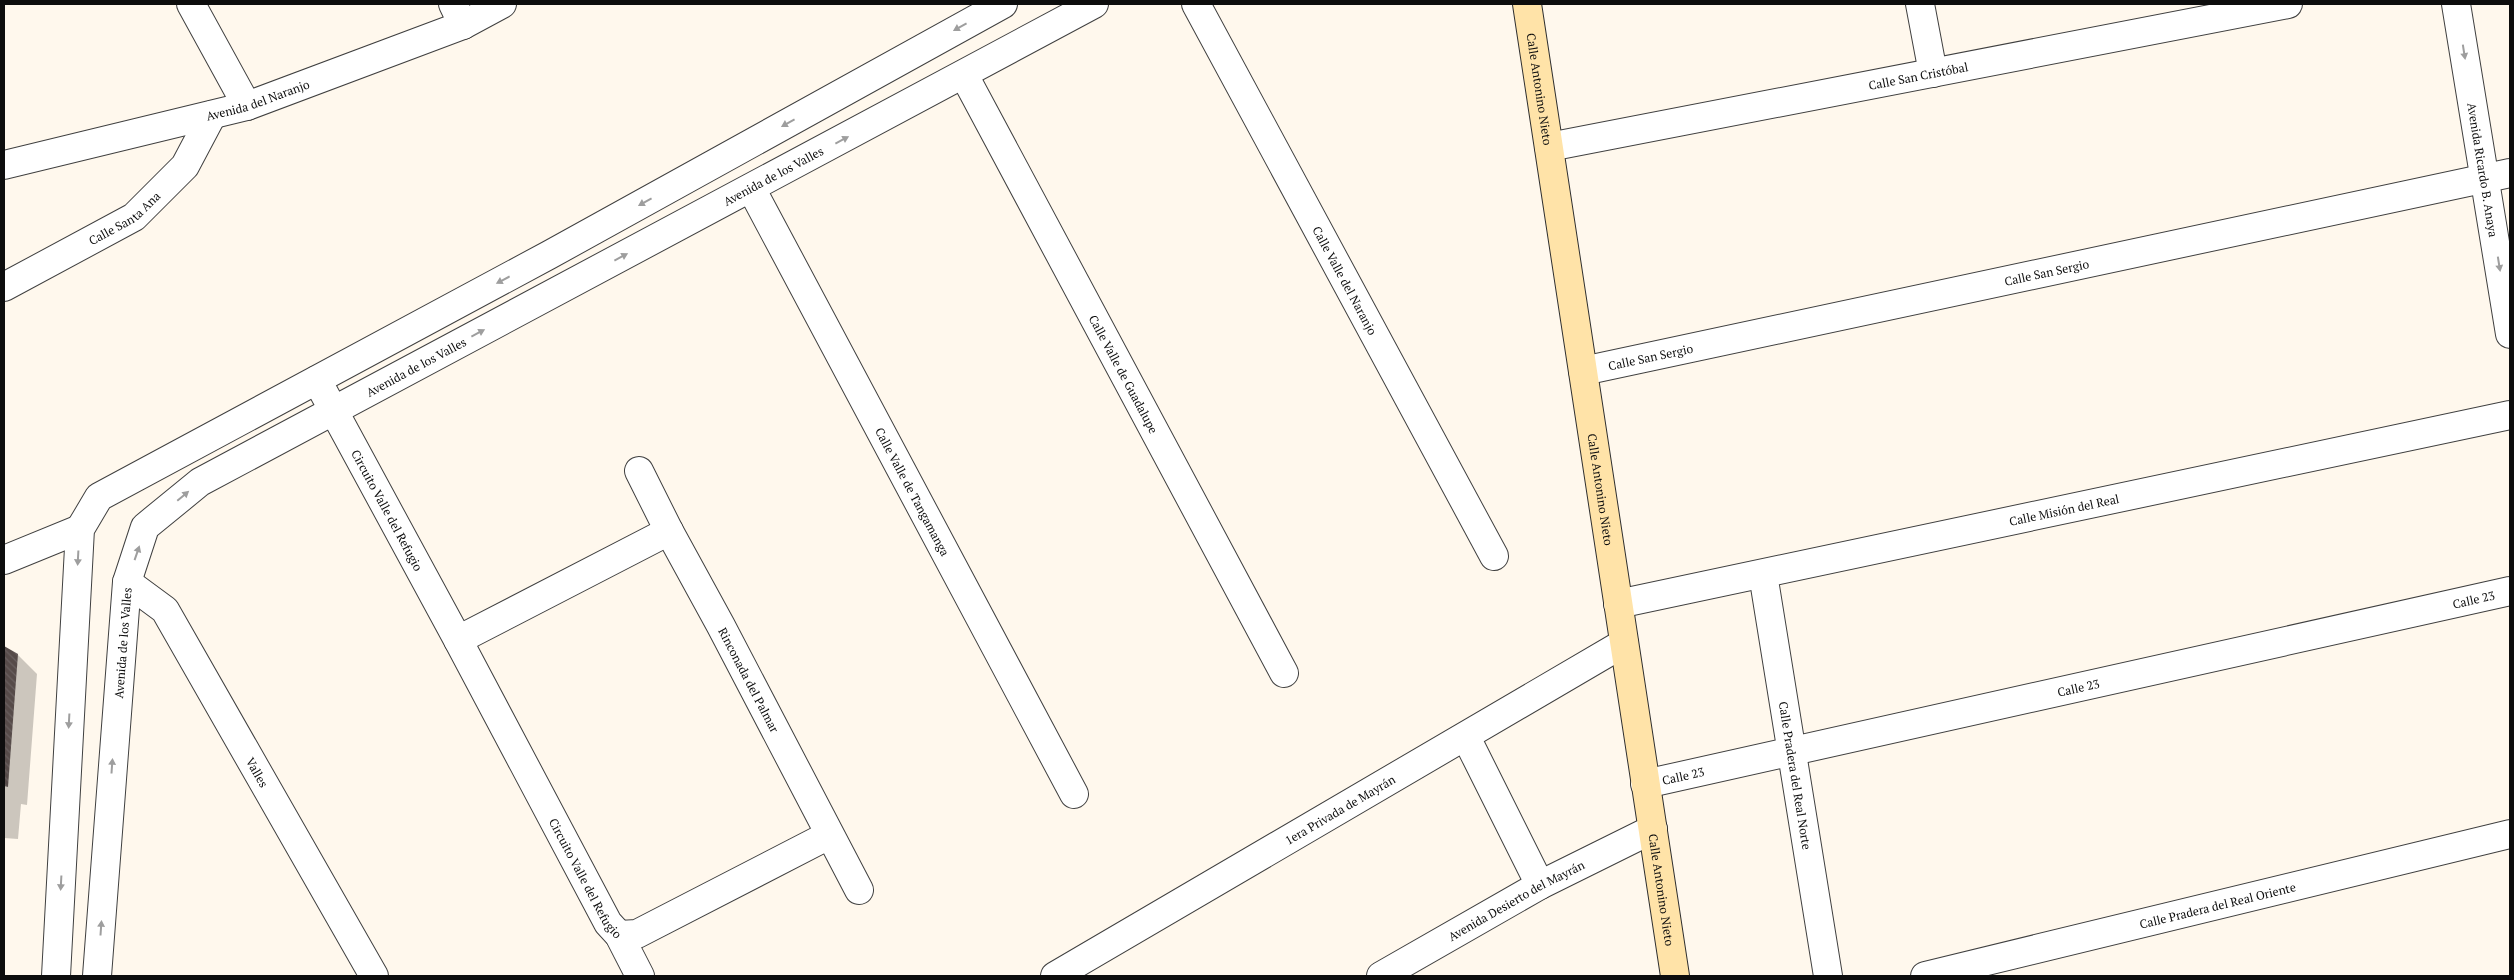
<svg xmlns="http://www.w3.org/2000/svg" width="2514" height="980" font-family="'PT Serif',serif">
	<defs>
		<pattern id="building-back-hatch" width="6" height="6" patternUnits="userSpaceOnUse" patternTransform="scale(1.25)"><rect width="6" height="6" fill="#564b49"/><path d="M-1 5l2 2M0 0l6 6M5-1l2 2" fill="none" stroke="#69605f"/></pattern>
	</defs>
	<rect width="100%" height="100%" fill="#fff8ed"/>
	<path fill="#0003" d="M 4,647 L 18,655 L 37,674 L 27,805 L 21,804 L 18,839 L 4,838 Z"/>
	<path fill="url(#building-back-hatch)" d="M 4,646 L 18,654 L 8,787 L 4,786 Z"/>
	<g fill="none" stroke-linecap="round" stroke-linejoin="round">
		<g stroke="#404040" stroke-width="30">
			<g id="minor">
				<path d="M 191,4 L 247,106"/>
				<path d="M 453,4 L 463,25"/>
				<path id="s1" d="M 1196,4 L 1494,556"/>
				<path d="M 1920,4 L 1933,73"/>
				<path id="s2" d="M 964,75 L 1284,673"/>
				<path id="s3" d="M 1549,147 L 2288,4"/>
				<path id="s4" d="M 4,165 L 247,106 L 463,25 L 502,4"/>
				<path id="s5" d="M 751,188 L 1074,794"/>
				<path id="s6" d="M 4,287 L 134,217 L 185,166 L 212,115"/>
				<path id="s7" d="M 1583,371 L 2510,173"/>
				<path id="s8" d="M 317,380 L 458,640 L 608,923 L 619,935 L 640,976"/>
				<path id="s9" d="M 639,471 L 669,531 L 721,626 L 859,890"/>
				<path d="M 4,560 L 80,529"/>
				<path id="s10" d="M 1763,574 L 1828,976"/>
				<path id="s11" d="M 127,582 L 165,610 L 374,976"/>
				<path id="s12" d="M 1618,604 L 2510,415"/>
				<path d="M 458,640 L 669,531"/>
				<path d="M 1466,737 L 1540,885"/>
				<path id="s13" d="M 1645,784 L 2510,591"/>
				<path d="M 619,935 L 637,934 L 829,835"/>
				<path id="s14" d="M 1055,976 L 1624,643"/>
				<path id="s15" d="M 1381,976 L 1540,885 L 1653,829"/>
				<path id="s16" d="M 1925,976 L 2510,834"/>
			</g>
		</g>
		<g stroke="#404040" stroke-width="30">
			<g id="tertiary">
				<path id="s17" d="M 2456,4 L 2510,334"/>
				<path d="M 56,976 L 80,529 L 99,497 L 549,255 L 1003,4"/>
				<path id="s18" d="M 97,976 L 127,582 L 145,527 L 200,482 L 1094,4"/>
			</g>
		</g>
		<g stroke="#2f2f2f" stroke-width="30">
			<g id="secondary">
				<path id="s19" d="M 1527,4 L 1675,976"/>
			</g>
		</g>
		<use href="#minor" stroke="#fff" stroke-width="28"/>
		<use href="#tertiary" stroke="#fff" stroke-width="28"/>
		<use href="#secondary" stroke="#ffe3a8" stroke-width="28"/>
	</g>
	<defs><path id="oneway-solid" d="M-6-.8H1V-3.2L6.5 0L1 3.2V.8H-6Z" transform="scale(1.25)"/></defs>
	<g fill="#9e9e9e">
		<use href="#oneway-solid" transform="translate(960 27) rotate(151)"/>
		<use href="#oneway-solid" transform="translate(2464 52) rotate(81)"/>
		<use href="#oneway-solid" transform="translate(788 123) rotate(151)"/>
		<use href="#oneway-solid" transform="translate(842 140) rotate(-28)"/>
		<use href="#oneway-solid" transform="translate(645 202) rotate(151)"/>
		<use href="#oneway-solid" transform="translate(621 257) rotate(-28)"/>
		<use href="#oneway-solid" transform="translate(2499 264) rotate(81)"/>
		<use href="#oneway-solid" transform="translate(503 280) rotate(152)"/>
		<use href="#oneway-solid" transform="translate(478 333) rotate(-28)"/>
		<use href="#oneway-solid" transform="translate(183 496) rotate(-40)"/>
		<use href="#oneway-solid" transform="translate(137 553) rotate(-71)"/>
		<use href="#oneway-solid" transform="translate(78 558) rotate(93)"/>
		<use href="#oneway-solid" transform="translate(69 721) rotate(93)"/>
		<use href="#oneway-solid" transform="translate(112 766) rotate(-86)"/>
		<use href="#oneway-solid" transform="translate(61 883) rotate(93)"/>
		<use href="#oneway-solid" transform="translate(101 928) rotate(-86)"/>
	</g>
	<g text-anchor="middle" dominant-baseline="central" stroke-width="5" stroke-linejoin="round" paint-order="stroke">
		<g font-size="12" fill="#0d0d0d" stroke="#fff">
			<text stroke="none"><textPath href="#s3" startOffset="376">Calle San Cristóbal</textPath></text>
			<text stroke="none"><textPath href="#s19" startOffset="86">Calle Antonino Nieto</textPath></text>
			<text stroke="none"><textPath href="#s4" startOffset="262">Avenida del Naranjo</textPath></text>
			<text stroke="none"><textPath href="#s17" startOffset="168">Avenida Ricardo B. Anaya</textPath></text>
			<text stroke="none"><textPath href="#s18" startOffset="1174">Avenida de los Valles</textPath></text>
			<text stroke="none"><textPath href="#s6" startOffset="139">Calle Santa Ana</textPath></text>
			<text stroke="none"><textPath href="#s7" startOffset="474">Calle San Sergio</textPath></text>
			<text stroke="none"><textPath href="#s1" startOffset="314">Calle Valle del Naranjo</textPath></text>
			<text stroke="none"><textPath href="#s7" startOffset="69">Calle San Sergio</textPath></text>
			<text stroke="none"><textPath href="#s18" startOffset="769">Avenida de los Valles</textPath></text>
			<text stroke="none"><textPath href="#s2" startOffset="339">Calle Valle de Guadalupe</textPath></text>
			<text stroke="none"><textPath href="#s19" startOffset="491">Calle Antonino Nieto</textPath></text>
			<text stroke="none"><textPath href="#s5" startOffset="344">Calle Valle de Tangamanga</textPath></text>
			<text stroke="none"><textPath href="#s8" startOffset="148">Circuito Valle del Refugio</textPath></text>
			<text stroke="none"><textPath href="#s12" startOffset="456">Calle Misión del Real</textPath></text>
			<text stroke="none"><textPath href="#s13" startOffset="849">Calle 23</textPath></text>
			<text stroke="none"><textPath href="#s18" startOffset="334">Avenida de los Valles</textPath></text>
			<text stroke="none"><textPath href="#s9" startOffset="236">Rinconada del Palmar</textPath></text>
			<text stroke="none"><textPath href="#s13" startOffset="444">Calle 23</textPath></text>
			<text stroke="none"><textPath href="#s11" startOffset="234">Valles</textPath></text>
			<text stroke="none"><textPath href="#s10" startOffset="204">Calle Pradera del Real Norte</textPath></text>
			<text stroke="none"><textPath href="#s13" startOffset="39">Calle 23</textPath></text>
			<text stroke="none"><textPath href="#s14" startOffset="330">1era Privada de Mayrán</textPath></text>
			<text stroke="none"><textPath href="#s8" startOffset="566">Circuito Valle del Refugio</textPath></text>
			<text stroke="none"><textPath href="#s19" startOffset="896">Calle Antonino Nieto</textPath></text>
			<text stroke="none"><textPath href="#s15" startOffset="155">Avenida Desierto del Mayrán</textPath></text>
			<text stroke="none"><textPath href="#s16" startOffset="301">Calle Pradera del Real Oriente</textPath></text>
		</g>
	</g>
	<rect width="2514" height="980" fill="none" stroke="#0d0d0d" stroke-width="10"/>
</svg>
